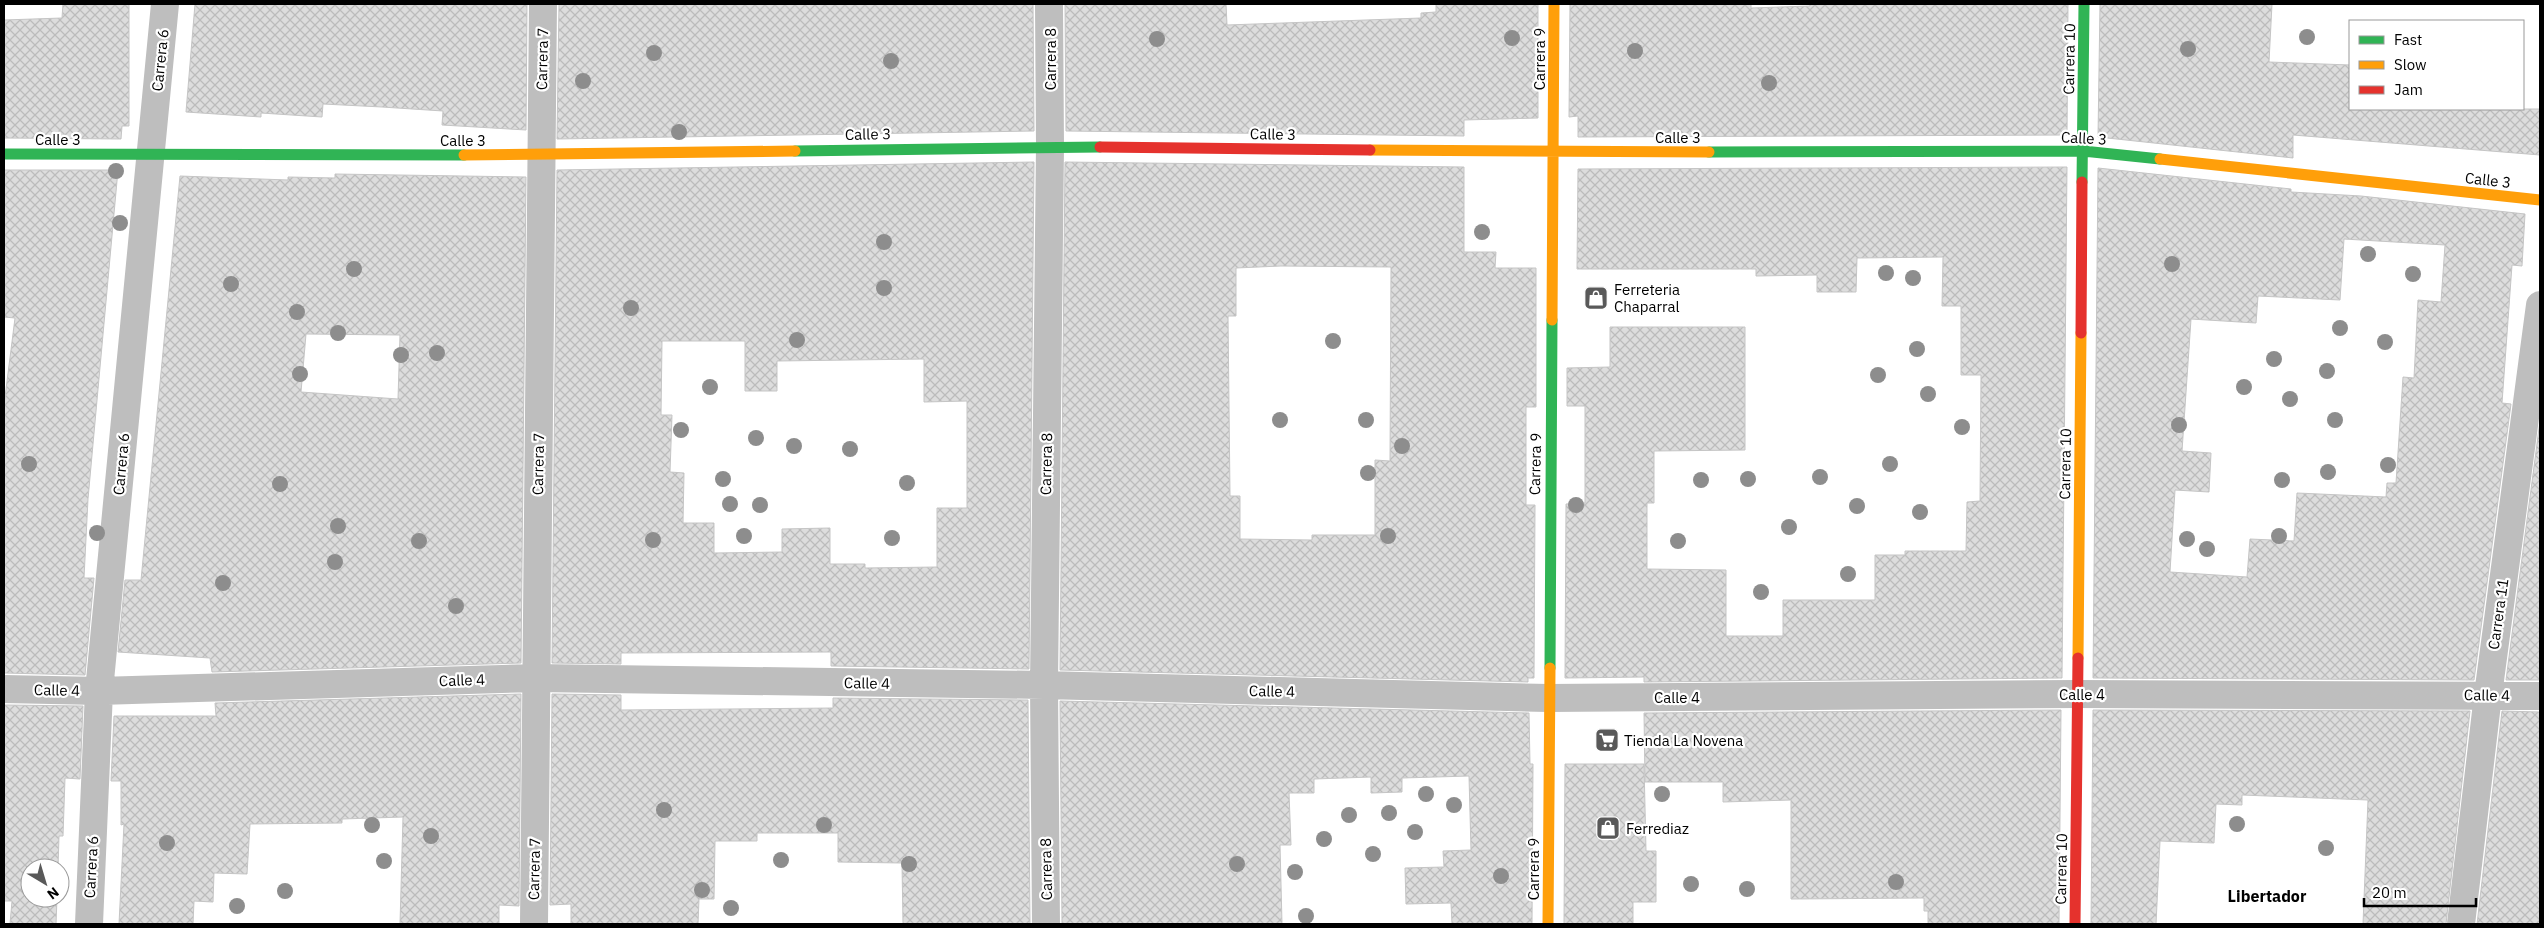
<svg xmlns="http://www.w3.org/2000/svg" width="2544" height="928" font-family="'IBM Plex Sans',sans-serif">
	<defs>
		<pattern id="building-cross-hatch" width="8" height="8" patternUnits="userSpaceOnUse" patternTransform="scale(1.25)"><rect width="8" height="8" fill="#ddd"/><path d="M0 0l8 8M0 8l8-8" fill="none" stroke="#bcbcbc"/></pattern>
	</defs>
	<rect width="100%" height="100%" fill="#fff"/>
	<path fill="url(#building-cross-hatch)" stroke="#c5c5c5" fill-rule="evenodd" d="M 63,4 L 129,4 L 129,126 L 122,126 L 121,139 L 4,138 L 4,20 L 62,18 Z
		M 195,4 L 527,4 L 526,130 L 442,125 L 443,111 L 382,107 L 323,104 L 322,117 L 261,113 L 261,117 L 186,112 Z
		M 559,4 L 1033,4 L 1034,131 L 557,139 Z
		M 1065,4 L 1226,4 L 1227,25 L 1421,18 L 1421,13 L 1436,12 L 1436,4 L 1538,4 L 1538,118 L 1464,120 L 1464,136 L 1066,131 Z
		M 1570,4 L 1751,4 L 1751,8 L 1810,6 L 1810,4 L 2068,4 L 2067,135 L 1578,137 L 1578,116 L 1569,117 Z
		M 2100,4 L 2272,4 L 2269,62 L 2350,65 L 2350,109 L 2540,109 L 2540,155 L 2293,135 L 2293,158 L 2098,137 Z
		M 1034,162 L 1029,669 L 831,666 L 831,652 L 621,653 L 621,664 L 552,663 L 557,170 ZM 662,341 L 745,341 L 745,391 L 777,391 L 777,361 L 924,359 L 924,402 L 967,401 L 967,508 L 937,508 L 937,567 L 865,568 L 865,564 L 830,564 L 830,528 L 782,529 L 782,552 L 714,553 L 714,523 L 683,523 L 684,473 L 670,472 L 672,415 L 661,415 Z
		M 1065,162 L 1464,167 L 1464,252 L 1496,252 L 1495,268 L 1536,268 L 1536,407 L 1526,407 L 1526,505 L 1535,505 L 1534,678 L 1528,678 L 1528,682 L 1060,670 ZM 1281,266 L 1391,267 L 1390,461 L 1375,460 L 1375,535 L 1312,535 L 1312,540 L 1240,539 L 1240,496 L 1230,496 L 1228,316 L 1236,316 L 1236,268 Z
		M 2067,167 L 2062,678 L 1644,682 L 1644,677 L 1565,678 L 1566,504 L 1585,503 L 1585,406 L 1567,406 L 1567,368 L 1610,367 L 1610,327 L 1745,327 L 1745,450 L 1654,451 L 1654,503 L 1647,503 L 1647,569 L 1726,570 L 1726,636 L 1783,636 L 1783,600 L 1875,600 L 1875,555 L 1905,555 L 1905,551 L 1966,551 L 1967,502 L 1980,501 L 1981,375 L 1961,375 L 1961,306 L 1942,306 L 1943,257 L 1857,258 L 1856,292 L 1817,292 L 1817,275 L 1756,276 L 1756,269 L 1577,269 L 1578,169 Z
		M 2098,168 L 2291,189 L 2291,192 L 2361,196 L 2525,214 L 2522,266 L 2512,265 L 2502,403 L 2511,404 L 2474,680 L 2093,678 ZM 2344,239 L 2445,245 L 2441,302 L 2418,300 L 2414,378 L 2403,377 L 2396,483 L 2387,483 L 2386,497 L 2297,493 L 2294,541 L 2250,539 L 2247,577 L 2170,572 L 2175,490 L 2209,492 L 2211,453 L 2182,451 L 2191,319 L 2256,323 L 2258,296 L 2340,300 Z
		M 4,170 L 118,170 L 88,499 L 84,578 L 94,578 L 85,675 L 4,673 L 4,405 L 15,318 L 4,317 Z
		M 335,174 L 526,177 L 521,663 L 212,672 L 210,658 L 118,652 L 125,580 L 141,580 L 180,176 L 288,180 L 288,177 L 335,178 ZM 306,334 L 400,335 L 398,399 L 301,392 Z
		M 2540,421 L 2540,680 L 2506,680 Z
		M 521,694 L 519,906 L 499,905 L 499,924 L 400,924 L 403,817 L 342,819 L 342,823 L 250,824 L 247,874 L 214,873 L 213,902 L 194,901 L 193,924 L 119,924 L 124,824 L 121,825 L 121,781 L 111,781 L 114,716 L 216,716 L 215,703 Z
		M 552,694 L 621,695 L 621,710 L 833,708 L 833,698 L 1028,700 L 1030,924 L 903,924 L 902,863 L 838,862 L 838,833 L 757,833 L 757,841 L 715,841 L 714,899 L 699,899 L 698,924 L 571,924 L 571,904 L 550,905 Z
		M 1060,701 L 1529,713 L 1530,764 L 1533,764 L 1532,924 L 1452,924 L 1451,903 L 1406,904 L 1405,868 L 1444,867 L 1443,851 L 1471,850 L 1469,776 L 1402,778 L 1402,792 L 1371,793 L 1371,777 L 1314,779 L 1314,793 L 1289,793 L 1291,845 L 1280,845 L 1282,924 L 1062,924 Z
		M 4,705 L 83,706 L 80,779 L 65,778 L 63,836 L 59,836 L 58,868 L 30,868 L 30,898 L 57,898 L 56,924 L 10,924 L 12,901 L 4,901 Z
		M 2061,710 L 2059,924 L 1928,924 L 1928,911 L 1924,911 L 1924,898 L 1791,899 L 1791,800 L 1723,802 L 1723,782 L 1645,782 L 1644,713 Z
		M 2093,710 L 2470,711 L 2446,924 L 2363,924 L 2368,800 L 2242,795 L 2242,805 L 2216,804 L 2214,843 L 2160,841 L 2156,924 L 2091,924 Z
		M 2502,711 L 2540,712 L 2540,924 L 2477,924 Z
		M 1565,764 L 1644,764 L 1646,851 L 1656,851 L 1656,902 L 1633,902 L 1633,924 L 1564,924 Z"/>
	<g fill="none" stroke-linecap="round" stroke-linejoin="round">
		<path stroke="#bebebe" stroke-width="28" d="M 4,689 L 99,691 L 536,678 L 1044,685 L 1548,698 L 2078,694 L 2540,696
			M 89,924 L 99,691 L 165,4
			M 534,924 L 543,4
			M 1046,924 L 1044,685 L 1050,146 L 1049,4
			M 2461,924 L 2488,695 L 2540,305"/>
		<path stroke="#30b455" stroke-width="11" d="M 795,151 L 1100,147
			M 1709,152 L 2083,151 L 2160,159
			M 4,154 L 464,155
			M 2082,182 L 2084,4
			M 1550,668 L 1552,320"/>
		<path stroke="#ff9f0a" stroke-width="11" d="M 1370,150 L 1709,152
			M 464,155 L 795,151
			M 2160,159 L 2540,200
			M 1552,320 L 1554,4
			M 2078,658 L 2081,333
			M 1548,924 L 1550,668"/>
		<path stroke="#e5322d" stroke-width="11" d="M 1100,147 L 1370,150
			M 2081,333 L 2082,182
			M 2075,924 L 2078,658"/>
	</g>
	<g fill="#8d8d8d">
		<circle cx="2307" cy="37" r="8"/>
		<circle cx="1512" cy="38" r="8"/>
		<circle cx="1157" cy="39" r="8"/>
		<circle cx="2188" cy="49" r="8"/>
		<circle cx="1635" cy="51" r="8"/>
		<circle cx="654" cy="53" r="8"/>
		<circle cx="891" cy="61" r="8"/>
		<circle cx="583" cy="81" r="8"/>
		<circle cx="1769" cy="83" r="8"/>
		<circle cx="679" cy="132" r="8"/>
		<circle cx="116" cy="171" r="8"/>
		<circle cx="120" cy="223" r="8"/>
		<circle cx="1482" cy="232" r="8"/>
		<circle cx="884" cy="242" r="8"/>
		<circle cx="2368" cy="254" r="8"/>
		<circle cx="2172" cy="264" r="8"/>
		<circle cx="354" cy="269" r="8"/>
		<circle cx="1886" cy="273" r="8"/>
		<circle cx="2413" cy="274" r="8"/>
		<circle cx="1913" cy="278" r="8"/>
		<circle cx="231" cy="284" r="8"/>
		<circle cx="884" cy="288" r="8"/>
		<circle cx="631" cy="308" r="8"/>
		<circle cx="297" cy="312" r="8"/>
		<circle cx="2340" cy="328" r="8"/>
		<circle cx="338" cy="333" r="8"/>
		<circle cx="797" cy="340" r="8"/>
		<circle cx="1333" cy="341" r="8"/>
		<circle cx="2385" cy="342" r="8"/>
		<circle cx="1917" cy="349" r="8"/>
		<circle cx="437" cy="353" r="8"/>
		<circle cx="401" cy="355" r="8"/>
		<circle cx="2274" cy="359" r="8"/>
		<circle cx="2327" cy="371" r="8"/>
		<circle cx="300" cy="374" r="8"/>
		<circle cx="1878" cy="375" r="8"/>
		<circle cx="710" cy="387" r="8"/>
		<circle cx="2244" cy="387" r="8"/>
		<circle cx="1928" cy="394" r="8"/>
		<circle cx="2290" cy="399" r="8"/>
		<circle cx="1280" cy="420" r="8"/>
		<circle cx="1366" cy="420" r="8"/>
		<circle cx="2335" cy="420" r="8"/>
		<circle cx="2179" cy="425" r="8"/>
		<circle cx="1962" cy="427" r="8"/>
		<circle cx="681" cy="430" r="8"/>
		<circle cx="756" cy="438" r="8"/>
		<circle cx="794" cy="446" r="8"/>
		<circle cx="1402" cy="446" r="8"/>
		<circle cx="850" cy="449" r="8"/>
		<circle cx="29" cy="464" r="8"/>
		<circle cx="1890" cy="464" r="8"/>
		<circle cx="2388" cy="465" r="8"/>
		<circle cx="2328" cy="472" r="8"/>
		<circle cx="1368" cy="473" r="8"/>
		<circle cx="1820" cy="477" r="8"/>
		<circle cx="723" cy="479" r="8"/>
		<circle cx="1748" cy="479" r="8"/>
		<circle cx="1701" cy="480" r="8"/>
		<circle cx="2282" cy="480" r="8"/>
		<circle cx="907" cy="483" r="8"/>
		<circle cx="280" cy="484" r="8"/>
		<circle cx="730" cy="504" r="8"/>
		<circle cx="760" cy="505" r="8"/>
		<circle cx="1576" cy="505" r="8"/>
		<circle cx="1857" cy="506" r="8"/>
		<circle cx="1920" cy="512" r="8"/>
		<circle cx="338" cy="526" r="8"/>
		<circle cx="1789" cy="527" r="8"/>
		<circle cx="97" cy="533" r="8"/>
		<circle cx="744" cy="536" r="8"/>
		<circle cx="1388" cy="536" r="8"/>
		<circle cx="2279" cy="536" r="8"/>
		<circle cx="892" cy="538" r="8"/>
		<circle cx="2187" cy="539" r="8"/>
		<circle cx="653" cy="540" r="8"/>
		<circle cx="419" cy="541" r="8"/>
		<circle cx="1678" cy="541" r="8"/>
		<circle cx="2207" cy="549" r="8"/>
		<circle cx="335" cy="562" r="8"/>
		<circle cx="1848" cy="574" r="8"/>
		<circle cx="223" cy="583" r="8"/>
		<circle cx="1761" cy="592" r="8"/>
		<circle cx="456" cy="606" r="8"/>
		<circle cx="1426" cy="794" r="8"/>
		<circle cx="1662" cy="794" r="8"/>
		<circle cx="1454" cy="805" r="8"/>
		<circle cx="664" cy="810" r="8"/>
		<circle cx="1389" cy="813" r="8"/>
		<circle cx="1349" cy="815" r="8"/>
		<circle cx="2237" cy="824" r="8"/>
		<circle cx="372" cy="825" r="8"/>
		<circle cx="824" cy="825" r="8"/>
		<circle cx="1415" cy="832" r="8"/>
		<circle cx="431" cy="836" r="8"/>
		<circle cx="1324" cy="839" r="8"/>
		<circle cx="167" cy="843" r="8"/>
		<circle cx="2326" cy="848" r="8"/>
		<circle cx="1373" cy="854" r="8"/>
		<circle cx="781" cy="860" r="8"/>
		<circle cx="384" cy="861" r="8"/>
		<circle cx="909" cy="864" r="8"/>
		<circle cx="1237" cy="864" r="8"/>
		<circle cx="1295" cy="872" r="8"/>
		<circle cx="1501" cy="876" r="8"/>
		<circle cx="1896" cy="882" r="8"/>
		<circle cx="1691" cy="884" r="8"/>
		<circle cx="1747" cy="889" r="8"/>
		<circle cx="702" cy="890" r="8"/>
		<circle cx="285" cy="891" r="8"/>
		<circle cx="237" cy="906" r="8"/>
		<circle cx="731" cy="908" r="8"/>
		<circle cx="1306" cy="916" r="8"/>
	</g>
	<defs>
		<g id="shop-square" transform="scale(1.25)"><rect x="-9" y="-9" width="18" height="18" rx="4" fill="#595959" stroke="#fff"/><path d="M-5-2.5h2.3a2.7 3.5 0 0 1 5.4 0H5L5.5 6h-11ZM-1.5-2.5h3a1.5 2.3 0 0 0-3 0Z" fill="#fff"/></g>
		<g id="supermarket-square" transform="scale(1.25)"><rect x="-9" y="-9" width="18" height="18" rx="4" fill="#595959" stroke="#fff"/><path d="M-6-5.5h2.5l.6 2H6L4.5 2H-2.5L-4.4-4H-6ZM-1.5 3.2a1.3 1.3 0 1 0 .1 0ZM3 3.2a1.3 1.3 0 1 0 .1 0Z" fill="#fff"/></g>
	</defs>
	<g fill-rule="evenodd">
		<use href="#shop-square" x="1596" y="298"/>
		<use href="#supermarket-square" x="1607" y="740"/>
		<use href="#shop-square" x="1608" y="828"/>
	</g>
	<g text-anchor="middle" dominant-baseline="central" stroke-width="4.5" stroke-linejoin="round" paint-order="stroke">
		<g font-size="15" fill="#000" stroke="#fff">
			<text transform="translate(542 59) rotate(-89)">Carrera 7</text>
			<text transform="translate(1050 59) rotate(-90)">Carrera 8</text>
			<text transform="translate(1539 59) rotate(-90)">Carrera 9</text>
			<text transform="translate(2069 59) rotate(-89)">Carrera 10</text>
			<text transform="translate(160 60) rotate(-84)">Carrera 6</text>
			<text transform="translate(868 134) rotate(-1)">Calle 3</text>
			<text transform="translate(1273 134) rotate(1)">Calle 3</text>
			<text x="1678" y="137">Calle 3</text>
			<text transform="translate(2084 138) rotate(3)">Calle 3</text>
			<text x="58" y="139">Calle 3</text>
			<text x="463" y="140">Calle 3</text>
			<text transform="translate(2488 180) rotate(6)">Calle 3</text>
			<text transform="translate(121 464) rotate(-85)">Carrera 6</text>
			<text transform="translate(538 464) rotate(-89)">Carrera 7</text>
			<text transform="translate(1046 464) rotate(-89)">Carrera 8</text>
			<text transform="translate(1535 464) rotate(-89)">Carrera 9</text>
			<text transform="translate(2065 464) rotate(-89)">Carrera 10</text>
			<text transform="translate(2498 614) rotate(-82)">Carrera 11</text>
			<text transform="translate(462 680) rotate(-2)">Calle 4</text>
			<text transform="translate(867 683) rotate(1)">Calle 4</text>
			<text transform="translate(57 690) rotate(1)">Calle 4</text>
			<text transform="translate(1272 691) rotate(1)">Calle 4</text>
			<text x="2082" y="694">Calle 4</text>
			<text transform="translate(2487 695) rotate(1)">Calle 4</text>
			<text x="1677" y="697">Calle 4</text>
			<text transform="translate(91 867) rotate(-87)">Carrera 6</text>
			<text transform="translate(534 869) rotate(-89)">Carrera 7</text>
			<text transform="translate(1046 869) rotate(-91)">Carrera 8</text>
			<text transform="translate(1533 869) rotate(-90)">Carrera 9</text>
			<text transform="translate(2061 869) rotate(-89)">Carrera 10</text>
		</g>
		<g font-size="15" fill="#000" stroke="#fff" text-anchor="start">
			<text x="1614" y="289">Ferreteria<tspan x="1614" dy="17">Chaparral</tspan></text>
			<text x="1624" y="740">Tienda La Novena</text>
			<text x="1626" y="828">Ferrediaz</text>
		</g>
		<g font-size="16" font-weight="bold" fill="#000" stroke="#fff">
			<text x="2267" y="896">Libertador</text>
		</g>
	</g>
	<rect width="2544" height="928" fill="none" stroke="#000000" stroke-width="10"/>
	<rect x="2349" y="20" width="175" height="90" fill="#ffffff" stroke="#999999"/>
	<rect x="2359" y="36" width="25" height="8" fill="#30b455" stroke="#999999"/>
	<text x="2394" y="45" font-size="15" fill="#000000">Fast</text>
	<rect x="2359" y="61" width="25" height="8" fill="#ff9f0a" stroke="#999999"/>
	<text x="2394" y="70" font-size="15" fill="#000000">Slow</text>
	<rect x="2359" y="86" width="25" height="8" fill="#e5322d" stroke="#999999"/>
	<text x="2394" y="95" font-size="15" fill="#000000">Jam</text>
	<g transform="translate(45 883) rotate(142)"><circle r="24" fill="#ffffff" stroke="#999999"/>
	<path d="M0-4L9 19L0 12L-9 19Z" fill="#595959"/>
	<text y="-8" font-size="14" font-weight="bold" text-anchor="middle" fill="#000000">N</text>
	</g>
	<path d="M2364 898v8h112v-8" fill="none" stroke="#000000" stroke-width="2.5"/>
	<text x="2372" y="898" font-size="15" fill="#000000" stroke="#ffffff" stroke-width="4" paint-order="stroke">20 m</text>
</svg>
